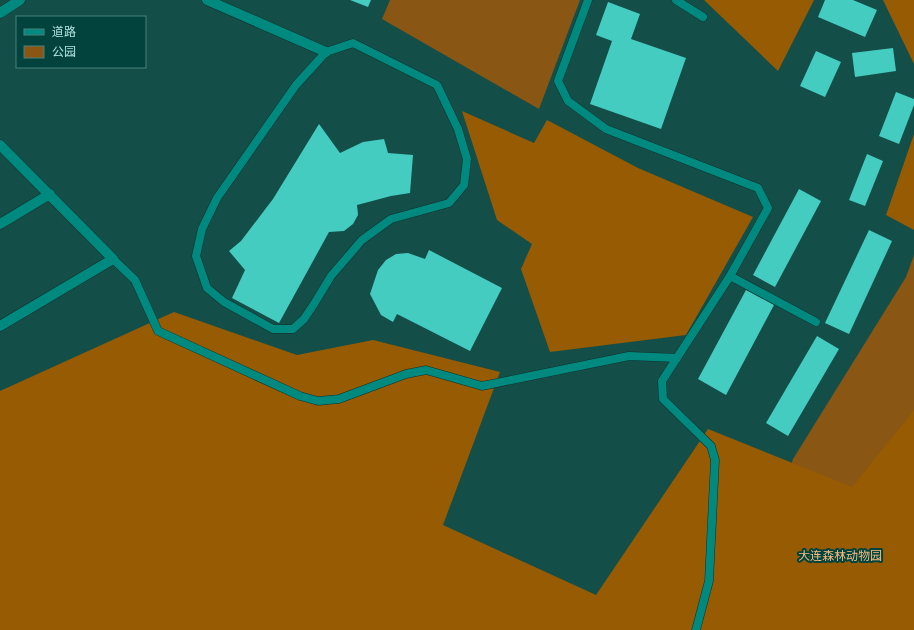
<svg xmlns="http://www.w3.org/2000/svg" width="914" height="630" font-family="Roboto,'Noto Sans SC',sans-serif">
	<rect width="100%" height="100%" fill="#134e49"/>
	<path fill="#8a5613" d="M 390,0 L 580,0 L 539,109 L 382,19 Z
		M 914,255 L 914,630 L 737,630 L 793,459 L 906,277 Z"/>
	<path fill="#975b03" d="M 704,0 L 814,0 L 778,71 Z
		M 883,0 L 914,0 L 914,64 Z
		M 462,111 L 534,143 L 547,120 L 638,168 L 753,217 L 686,335 L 550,352 L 521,269 L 532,244 L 497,220 Z
		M 914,134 L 914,230 L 886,215 Z
		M 174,312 L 297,355 L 373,340 L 500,372 L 443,525 L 596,595 L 708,429 L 852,487 L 914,410 L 914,630 L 0,630 L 0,391 Z"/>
	<path fill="#45ccc0" d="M 350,0 L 371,0 L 368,7 Z
		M 825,0 L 853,0 L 877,10 L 865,37 L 818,17 Z
		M 608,2 L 640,14 L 631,39 L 686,58 L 661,129 L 590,104 L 612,41 L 596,35 Z
		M 893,48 L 896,71 L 855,77 L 852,53 Z
		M 816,51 L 841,62 L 825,97 L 800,86 Z
		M 896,92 L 914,99 L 914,105 L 899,144 L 879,136 Z
		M 319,124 L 340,153 L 363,142 L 384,139 L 388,153 L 413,155 L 410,193 L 391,196 L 357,205 L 358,215 L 353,224 L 344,231 L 329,232 L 279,323 L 232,298 L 245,270 L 229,251 L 241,241 L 273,199 Z
		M 867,154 L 883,161 L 865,206 L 849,200 Z
		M 799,189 L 821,201 L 775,287 L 753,275 Z
		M 869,230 L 892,241 L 849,334 L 825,323 Z
		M 429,250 L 502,288 L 470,351 L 397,314 L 393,322 L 381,315 L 370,294 L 378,270 L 386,260 L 396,254 L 408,253 L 425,259 Z
		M 746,290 L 774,305 L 726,395 L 698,379 Z
		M 817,336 L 839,349 L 788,436 L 766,423 Z"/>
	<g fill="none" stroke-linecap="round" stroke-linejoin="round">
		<g stroke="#0f312d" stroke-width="9">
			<path id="service" d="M 588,0 L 558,81 L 568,101 L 606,129 L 758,188 L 768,208 L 730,276 L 662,381 L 663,399 L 711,446 L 715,460 L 709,581 L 696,630
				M 676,0 L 703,17
				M 353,43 L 437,85 L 458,129 L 467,159 L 464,185 L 449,203 L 391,219 L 362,240 L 331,276 L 314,304 L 304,319 L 293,329 L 273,329 L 224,302 L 207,288 L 196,256 L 202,229 L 217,198 L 296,85 L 326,52 Z
				M 113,259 L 135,280 L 158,331 L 300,396 L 318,401 L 339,399 L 406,374 L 426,370 L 482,386 L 629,356 L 677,358
				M 730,276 L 816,322"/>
		</g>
		<g stroke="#0f312d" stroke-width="11">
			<path id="minor" d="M 207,0 L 326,52
				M 0,13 L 20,0
				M 0,145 L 113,259 L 0,326
				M 0,224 L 50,194"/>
		</g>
		<use href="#service" stroke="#00897f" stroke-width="8"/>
		<use href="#minor" stroke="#00897f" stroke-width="10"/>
	</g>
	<g text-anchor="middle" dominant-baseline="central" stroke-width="4" stroke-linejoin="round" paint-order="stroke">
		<g font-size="12" fill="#f9bd7f" stroke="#02433e">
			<text x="840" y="556">大连森林动物园</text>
		</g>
	</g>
	<rect x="16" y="16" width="130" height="52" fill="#02433e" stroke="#48827d"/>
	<rect x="24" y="29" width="20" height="6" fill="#00897f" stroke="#48827d"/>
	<text x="52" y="36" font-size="12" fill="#b2e1db">道路</text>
	<rect x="24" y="46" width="20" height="12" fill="#8a5613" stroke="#48827d"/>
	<text x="52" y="56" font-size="12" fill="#b2e1db">公园</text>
</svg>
